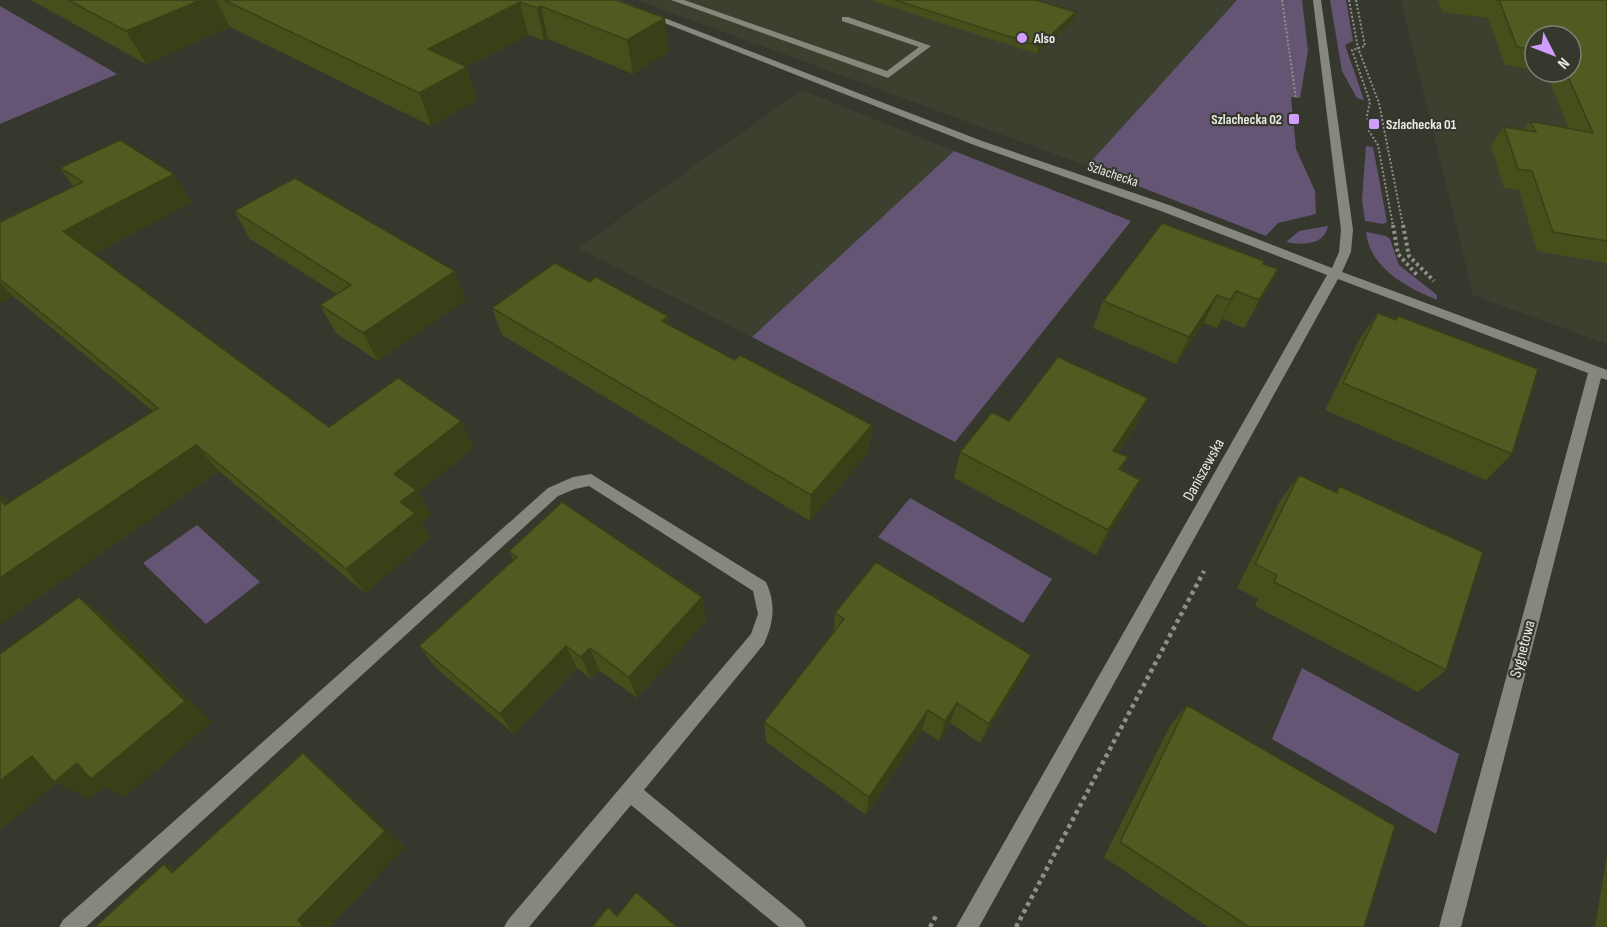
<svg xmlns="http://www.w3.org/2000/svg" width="1607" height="927" font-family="'Sofia Sans Condensed',sans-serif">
	<rect width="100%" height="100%" fill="#36382e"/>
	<path fill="#3c402f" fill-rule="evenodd" d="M 637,0 L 1237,0 L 1087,166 Z
		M 1401,0 L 1607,0 L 1607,344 L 1473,295 ZM 1535,36 L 1571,36 L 1571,72 L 1535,72 Z
		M 802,90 L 954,151 L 752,337 L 578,248 Z"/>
	<path fill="#655574" d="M 1237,0 L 1302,0 L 1308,51 L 1300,98 L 1291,97 L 1296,149 L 1315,191 L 1316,214 L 1278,223 L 1266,236 L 1087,166 Z
		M 1330,0 L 1346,0 L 1353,41 L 1345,45 L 1364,100 L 1357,98 L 1342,71 Z
		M 0,6 L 117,74 L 0,124 Z
		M 1366,146 L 1373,147 L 1387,222 L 1383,224 L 1365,221 L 1362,200 Z
		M 954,151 L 1131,221 L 955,442 L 752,337 Z
		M 1328,226 C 1324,246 1302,245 1286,242 L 1299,231 Z
		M 1366,232 L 1386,236 L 1390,239 L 1399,265 L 1437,295 L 1437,300 C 1407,287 1370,269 1366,232 Z
		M 910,498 L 1052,579 L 1023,623 L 878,537 Z
		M 197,525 L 260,582 L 206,624 L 143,563 Z
		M 1302,668 L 1459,754 L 1436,834 L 1272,739 Z"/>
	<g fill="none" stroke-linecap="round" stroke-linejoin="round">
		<path stroke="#8f9189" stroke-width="2" stroke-dasharray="2 2" stroke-linecap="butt" d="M 1282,0 L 1296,99
			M 1349,0 L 1358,48 L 1379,103 L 1403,226
			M 1356,0 L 1365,46 L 1352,50 L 1370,102 L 1367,115 L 1369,131 L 1378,145 L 1393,226"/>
		<path stroke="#8f9189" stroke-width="4" stroke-dasharray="3 3" stroke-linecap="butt" d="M 1393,225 L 1398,254 L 1418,276
			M 1403,225 L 1409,256 L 1434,281"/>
		<path stroke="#8f9189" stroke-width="4.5" stroke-dasharray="4 4" stroke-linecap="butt" d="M 930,927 L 936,916
			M 1016,927 L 1204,571"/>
		<path fill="#85887c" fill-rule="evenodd" d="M 671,0 L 684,0 L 887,71 L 919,47 L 842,21 L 842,17 L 848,17 L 931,46 L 888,78 Z
			M 591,474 L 766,582 C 776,604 774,622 764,644 L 644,790 L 802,920 L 806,927 L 779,927 L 631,805 L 529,927 L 504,927 L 508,920 L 751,634 L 758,614 L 753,591 L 589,486 L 575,489 L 558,496 L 86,927 L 59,927 L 63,920 L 548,488 L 573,477 Z"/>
		<path fill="#85887c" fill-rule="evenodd" d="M 606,0 L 618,0 L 982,141 L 1169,205 L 1332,268 L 1339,252 L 1341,230 L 1313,0 L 1321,0 L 1353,230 L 1351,252 L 1342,272 L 1607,370 L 1607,380 L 1601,378 L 1461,927 L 1439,927 L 1588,373 L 1338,279 L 979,927 L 956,927 L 1327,275 L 1161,211 L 974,145 Z"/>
	</g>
	<path fill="#464e1c" d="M 31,0 L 616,0 L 669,51 L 633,74 L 548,39 L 544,41 L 528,35 L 467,67 L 477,100 L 431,126 L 230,27 L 146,64 Z
		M 870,0 L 1036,0 L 1074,20 L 1037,54 Z
		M 1438,0 L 1607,0 L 1607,263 L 1537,251 L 1519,190 L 1504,188 L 1491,145 L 1504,127 L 1524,130 L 1530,121 L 1569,129 L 1546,72 L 1571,72 L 1571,36 L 1535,36 L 1535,70 L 1505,65 L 1488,18 L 1442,12 Z
		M 60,168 L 192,202 L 94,254 L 329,427 L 474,447 L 418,493 L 431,515 L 421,523 L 430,538 L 365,593 L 219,471 L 0,624 L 0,495 L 8,503 L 153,411 L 13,296 L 0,303 L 0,222 L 73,186 Z
		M 234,211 L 466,299 L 378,361 L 336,333 L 320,305 L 337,294 L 250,239 Z
		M 1263,264 L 1278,269 L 1263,297 L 1244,328 L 1222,319 L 1217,328 L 1204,323 L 1176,364 L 1093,328 L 1103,301 Z
		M 492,308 L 670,325 L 735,360 L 872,425 L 869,452 L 810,521 L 502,335 Z
		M 1378,313 L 1395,320 L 1398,316 L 1512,454 L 1486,480 L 1325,410 L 1359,340 Z
		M 1009,421 L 1136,425 L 1118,453 L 1121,471 L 1140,480 L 1127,505 L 1096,555 L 954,478 L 960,452 Z
		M 1299,475 L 1335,492 L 1339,486 L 1446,670 L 1418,692 L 1255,606 L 1258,599 L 1237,588 L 1280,501 Z
		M 509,551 L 702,597 L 706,621 L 637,698 L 599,670 L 591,679 L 577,668 L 514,734 L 436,668 L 419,646 L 513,561 Z
		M 835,613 L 1021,677 L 980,743 L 950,723 L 939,741 L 922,730 L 866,815 L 766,742 L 764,722 L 834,632 Z
		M 1187,705 L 1364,927 L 1208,927 L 1104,857 L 1170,726 Z
		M 1607,855 L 1607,927 L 1595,927 Z"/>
	<path fill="#394017" d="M 201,0 L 216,0 L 230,27 L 146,64 L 126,31 Z
		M 520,2 L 528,35 L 467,67 L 477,100 L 431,126 L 419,93 L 428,49 Z
		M 541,6 L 548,39 L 544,41 L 537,8 Z
		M 1076,12 L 1074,20 L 1037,54 L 1039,46 Z
		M 665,18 L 669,51 L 633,74 L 627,40 Z
		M 174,174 L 192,202 L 85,259 L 63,231 Z
		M 1278,269 L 1263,297 L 1244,328 L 1259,300 Z
		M 455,271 L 466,299 L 378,361 L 363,333 Z
		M 0,282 L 13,296 L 0,303 Z
		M 1236,291 L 1222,319 L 1217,328 L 1230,300 Z
		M 1217,295 L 1204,323 L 1176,364 L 1189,337 Z
		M 668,316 L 672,343 L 662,321 Z
		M 1148,398 L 1136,425 L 1102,477 L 1113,451 Z
		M 461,421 L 474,447 L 418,493 L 431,515 L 421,523 L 430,538 L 365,593 L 346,569 L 400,502 L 394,474 Z
		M 872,425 L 869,452 L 810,521 L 811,495 Z
		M 196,445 L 219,471 L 0,624 L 0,578 Z
		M 1128,457 L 1116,483 L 1119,469 Z
		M 1140,480 L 1127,505 L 1096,555 L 1108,530 Z
		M 0,495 L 36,531 L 5,505 L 0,500 Z
		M 79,597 L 109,620 L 212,722 L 125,797 L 105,787 L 90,799 L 57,783 L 0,830 L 0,781 L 32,756 L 77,763 Z
		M 702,597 L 706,621 L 637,698 L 629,677 Z
		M 566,646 L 577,668 L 514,734 L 500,714 Z
		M 590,648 L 599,670 L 591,679 L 581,657 Z
		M 1031,655 L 1021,677 L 980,743 L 989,724 Z
		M 957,703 L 950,723 L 939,741 L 945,721 Z
		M 928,710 L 922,730 L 866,815 L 869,797 Z
		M 303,753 L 326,772 L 405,847 L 330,927 L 304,927 L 298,920 Z
		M 164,864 L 196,879 L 172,873 Z"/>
	<path fill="#515b21" stroke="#394017" stroke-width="1.5" d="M 68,0 L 201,0 L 126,31 Z
		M 224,0 L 616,0 L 665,18 L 627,40 L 541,6 L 537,8 L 520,2 L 428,49 L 467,67 L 419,93 Z
		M 895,0 L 1036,0 L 1076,12 L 1039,46 Z
		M 1496,0 L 1607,0 L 1607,241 L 1553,232 L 1532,171 L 1518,169 L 1504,127 L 1536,132 L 1530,121 L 1593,133 L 1566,72 L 1571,72 L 1571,36 L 1535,36 L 1535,50 L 1517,47 L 1499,0 Z
		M 120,140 L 174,174 L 63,231 L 329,427 L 398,378 L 461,421 L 394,474 L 416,490 L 400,502 L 415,513 L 346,569 L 196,445 L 0,578 L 0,500 L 5,505 L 158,408 L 0,279 L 0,222 L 83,182 L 60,168 Z
		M 295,178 L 455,271 L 363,333 L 320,305 L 351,285 L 234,211 Z
		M 1162,223 L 1264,261 L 1263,264 L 1278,269 L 1259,300 L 1236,291 L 1230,300 L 1217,295 L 1189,337 L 1103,301 Z
		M 555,263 L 590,282 L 596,277 L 668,316 L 662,321 L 735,360 L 740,355 L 872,425 L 811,495 L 492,308 Z
		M 1378,313 L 1396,320 L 1398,316 L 1538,369 L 1512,454 L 1343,383 Z
		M 1058,357 L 1148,398 L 1113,451 L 1128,457 L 1119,469 L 1140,480 L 1108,530 L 960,452 L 992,412 L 1009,421 Z
		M 1299,475 L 1337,493 L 1339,486 L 1483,552 L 1446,670 L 1274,582 L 1277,575 L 1255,564 Z
		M 562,502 L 702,597 L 629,677 L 590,648 L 581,657 L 566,646 L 500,714 L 419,646 L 517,557 L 509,551 Z
		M 876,562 L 1031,655 L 989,724 L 957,703 L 945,721 L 928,710 L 869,797 L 764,722 L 844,619 L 835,613 Z
		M 79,597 L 185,701 L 91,779 L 77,763 L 54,782 L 32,756 L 0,781 L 0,654 Z
		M 1187,705 L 1395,826 L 1364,927 L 1249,927 L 1120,842 Z
		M 303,753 L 385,831 L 298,920 L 304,927 L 95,927 L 164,864 L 172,873 Z
		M 636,892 L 677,927 L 592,927 L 608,907 L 617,916 Z"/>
	<g fill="#d19dfe" stroke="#36382e" stroke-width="2">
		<circle cx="1022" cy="38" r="6"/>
		<rect x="1288" y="113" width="12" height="12" rx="3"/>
		<rect x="1368" y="118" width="12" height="12" rx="3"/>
	</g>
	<g text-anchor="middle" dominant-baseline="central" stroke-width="4.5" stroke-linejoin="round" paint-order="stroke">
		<g font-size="14" font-weight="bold" fill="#e9ebe4" stroke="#36382e" text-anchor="start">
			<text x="1034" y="38">Also</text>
			<text x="1282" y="119" text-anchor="end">Szlachecka 02</text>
			<text x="1386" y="124">Szlachecka 01</text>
		</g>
		<g font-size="14" fill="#e9ebe4" stroke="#36382e">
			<text transform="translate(1113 174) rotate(19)">Szlachecka</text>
		</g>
		<g font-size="16" fill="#e9ebe4" stroke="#36382e">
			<text transform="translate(1204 470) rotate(-61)">Daniszewska</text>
			<text transform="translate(1523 649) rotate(-75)">Sygnetowa</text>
		</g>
	</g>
	<g transform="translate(1553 54) rotate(132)"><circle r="28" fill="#36382e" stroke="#7e8077" stroke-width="1.5"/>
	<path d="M0-4.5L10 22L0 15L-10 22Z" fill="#d19dfe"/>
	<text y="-9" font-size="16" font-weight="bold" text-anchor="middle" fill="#e9ebe4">N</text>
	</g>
</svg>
